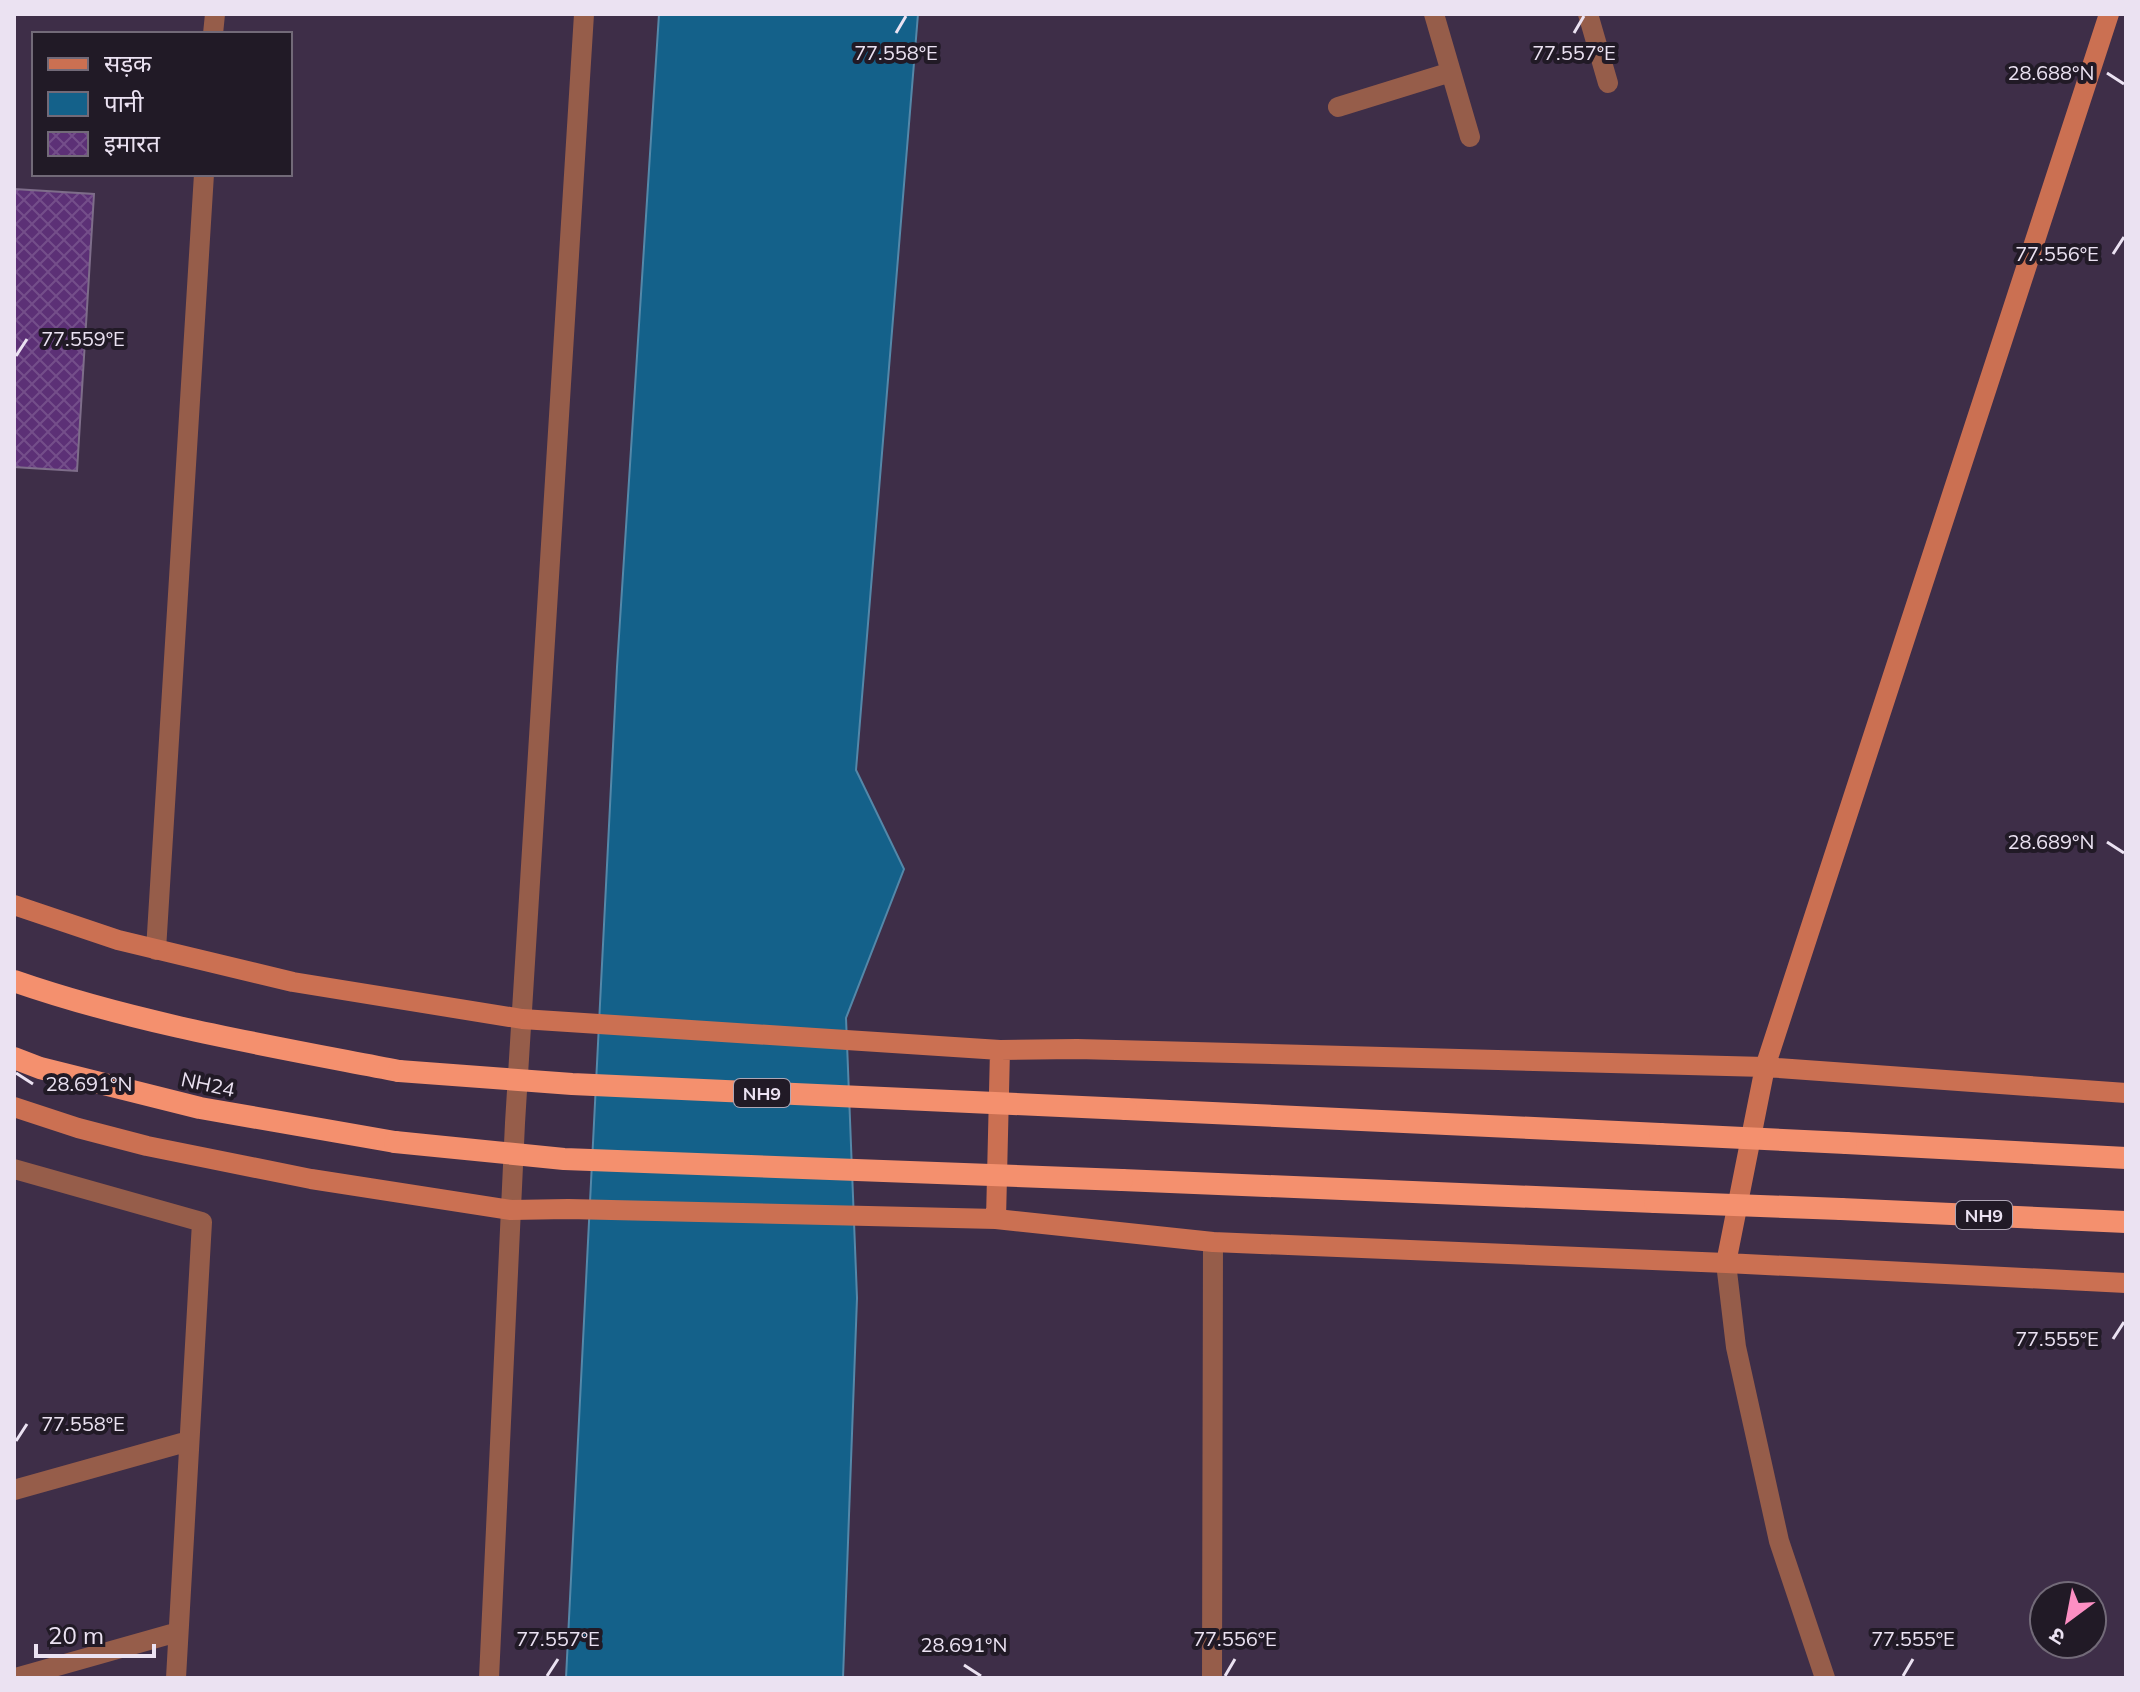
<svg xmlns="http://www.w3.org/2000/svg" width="2140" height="1692" font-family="Mulish,'Noto Sans Devanagari',sans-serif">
	<defs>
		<pattern id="building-cross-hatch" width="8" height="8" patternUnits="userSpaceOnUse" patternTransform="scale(2)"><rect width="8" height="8" fill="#5c3076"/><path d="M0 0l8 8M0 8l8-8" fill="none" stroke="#744e8a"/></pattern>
	</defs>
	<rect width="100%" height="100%" fill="#3e2e48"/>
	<path fill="#14618a" stroke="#5488a9" stroke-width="2" d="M 659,14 L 918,14 L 856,770 L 904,869 L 846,1018 L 857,1298 L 843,1678 L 566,1678 L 617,667 Z"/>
	<path fill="url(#building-cross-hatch)" stroke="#7e6d8a" stroke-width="2" d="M 14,189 L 94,194 L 77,471 L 14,467 Z"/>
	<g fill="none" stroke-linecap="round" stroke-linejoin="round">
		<path stroke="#965d4a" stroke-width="20" d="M 1434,14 L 1470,137
			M 1588,14 L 1608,83
			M 213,34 L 215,14
			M 1338,107 L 1451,72
			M 156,950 L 204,174
			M 14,1169 L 202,1222 L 176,1678
			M 1726,1263 L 1736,1347 L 1779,1541 L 1825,1678
			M 14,1490 L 189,1441
			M 15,1678 L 178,1632
			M 489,1678 L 515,1123 L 584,14
			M 1212,1678 L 1213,1242"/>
		<path stroke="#cb7052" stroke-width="20" d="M 14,905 L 118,940 L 293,982 L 522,1019 L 1000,1050 L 1077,1049 L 1765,1067 L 2126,1093
			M 14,1107 L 78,1128 L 147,1146 L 311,1179 L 511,1210 L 568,1209 L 996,1219 L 1213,1242 L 1726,1263 L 2126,1283
			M 996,1219 L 1000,1050
			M 1726,1263 L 1765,1067 L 2109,14"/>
		<path stroke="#f4906e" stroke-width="22" d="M 14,981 C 138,1024 270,1046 399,1071
			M 14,1058 L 40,1068 L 200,1108 L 395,1142
			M 1126,1109 L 1660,1134
			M 1846,1143 L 2126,1158
			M 1122,1180 L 1655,1202
			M 1841,1209 L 2126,1222"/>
		<path stroke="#f4906e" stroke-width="22" d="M 399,1071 L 572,1084 L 1126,1109
			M 1660,1134 L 1846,1143
			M 395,1142 L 564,1159 L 1122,1180
			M 1655,1202 L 1841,1209"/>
	</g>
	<path fill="none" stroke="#ebe2f2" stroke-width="3" d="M 896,33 L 906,16M 1574,33 L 1584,16M 2107,73 L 2124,84M 2113,254 L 2124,237M 16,356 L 27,339M 2107,842 L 2124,853M 16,1073 L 33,1084M 2113,1339 L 2124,1322M 16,1441 L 27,1424M 964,1665 L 981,1676M 547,1676 L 558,1659M 1225,1676 L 1235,1659M 1903,1676 L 1913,1659"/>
	<g text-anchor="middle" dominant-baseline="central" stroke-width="8" stroke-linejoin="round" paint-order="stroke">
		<g fill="#211a26" stroke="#aea6b5" stroke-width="2">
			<rect x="734" y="1079" width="56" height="28" rx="6"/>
			<rect x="1956" y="1201" width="56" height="28" rx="6"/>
		</g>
		<g font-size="18" font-weight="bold" fill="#ebe2f2">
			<text x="762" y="1093">NH9</text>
			<text x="1984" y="1215">NH9</text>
		</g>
		<g font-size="20" fill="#ebe2f2" stroke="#211a26">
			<text transform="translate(208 1084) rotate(12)">NH24</text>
		</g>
	</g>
	<g font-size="20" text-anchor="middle" fill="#ebe2f2" stroke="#211a26" stroke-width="8" stroke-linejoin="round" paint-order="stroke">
		<text x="896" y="60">77.558°E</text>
		<text x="1574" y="60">77.557°E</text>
		<text x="2051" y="80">28.688°N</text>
		<text x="2057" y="261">77.556°E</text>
		<text x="83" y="346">77.559°E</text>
		<text x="2051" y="849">28.689°N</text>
		<text x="89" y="1091">28.691°N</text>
		<text x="2057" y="1346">77.555°E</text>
		<text x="83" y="1431">77.558°E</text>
		<text x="558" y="1646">77.557°E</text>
		<text x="1235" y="1646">77.556°E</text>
		<text x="1913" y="1646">77.555°E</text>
		<text x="964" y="1652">28.691°N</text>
	</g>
	<rect width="2140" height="1692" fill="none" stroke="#ebe2f2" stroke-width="32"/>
	<rect x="32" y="32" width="260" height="144" fill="#211a26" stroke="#726a78" stroke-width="2"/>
	<rect x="48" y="58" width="40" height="12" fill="#cb7052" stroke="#726a78" stroke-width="2"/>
	<text x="104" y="72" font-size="24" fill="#ebe2f2">सड़क</text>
	<rect x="48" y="92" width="40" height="24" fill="#14618a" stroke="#726a78" stroke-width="2"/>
	<text x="104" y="112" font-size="24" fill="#ebe2f2">पानी</text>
	<rect x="48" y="132" width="40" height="24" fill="url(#building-cross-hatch)" stroke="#726a78" stroke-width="2"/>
	<text x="104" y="152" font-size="24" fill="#ebe2f2">इमारत</text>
	<g transform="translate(2068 1620) rotate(212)"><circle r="38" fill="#211a26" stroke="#726a78" stroke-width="2"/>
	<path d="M0-6L14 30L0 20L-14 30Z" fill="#fc8fc3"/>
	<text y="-12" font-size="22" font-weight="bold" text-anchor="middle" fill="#ebe2f2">उ</text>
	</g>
	<path d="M36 1644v12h118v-12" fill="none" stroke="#ebe2f2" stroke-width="4"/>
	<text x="48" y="1644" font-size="24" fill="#ebe2f2" stroke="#211a26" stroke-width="6" paint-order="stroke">20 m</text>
</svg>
